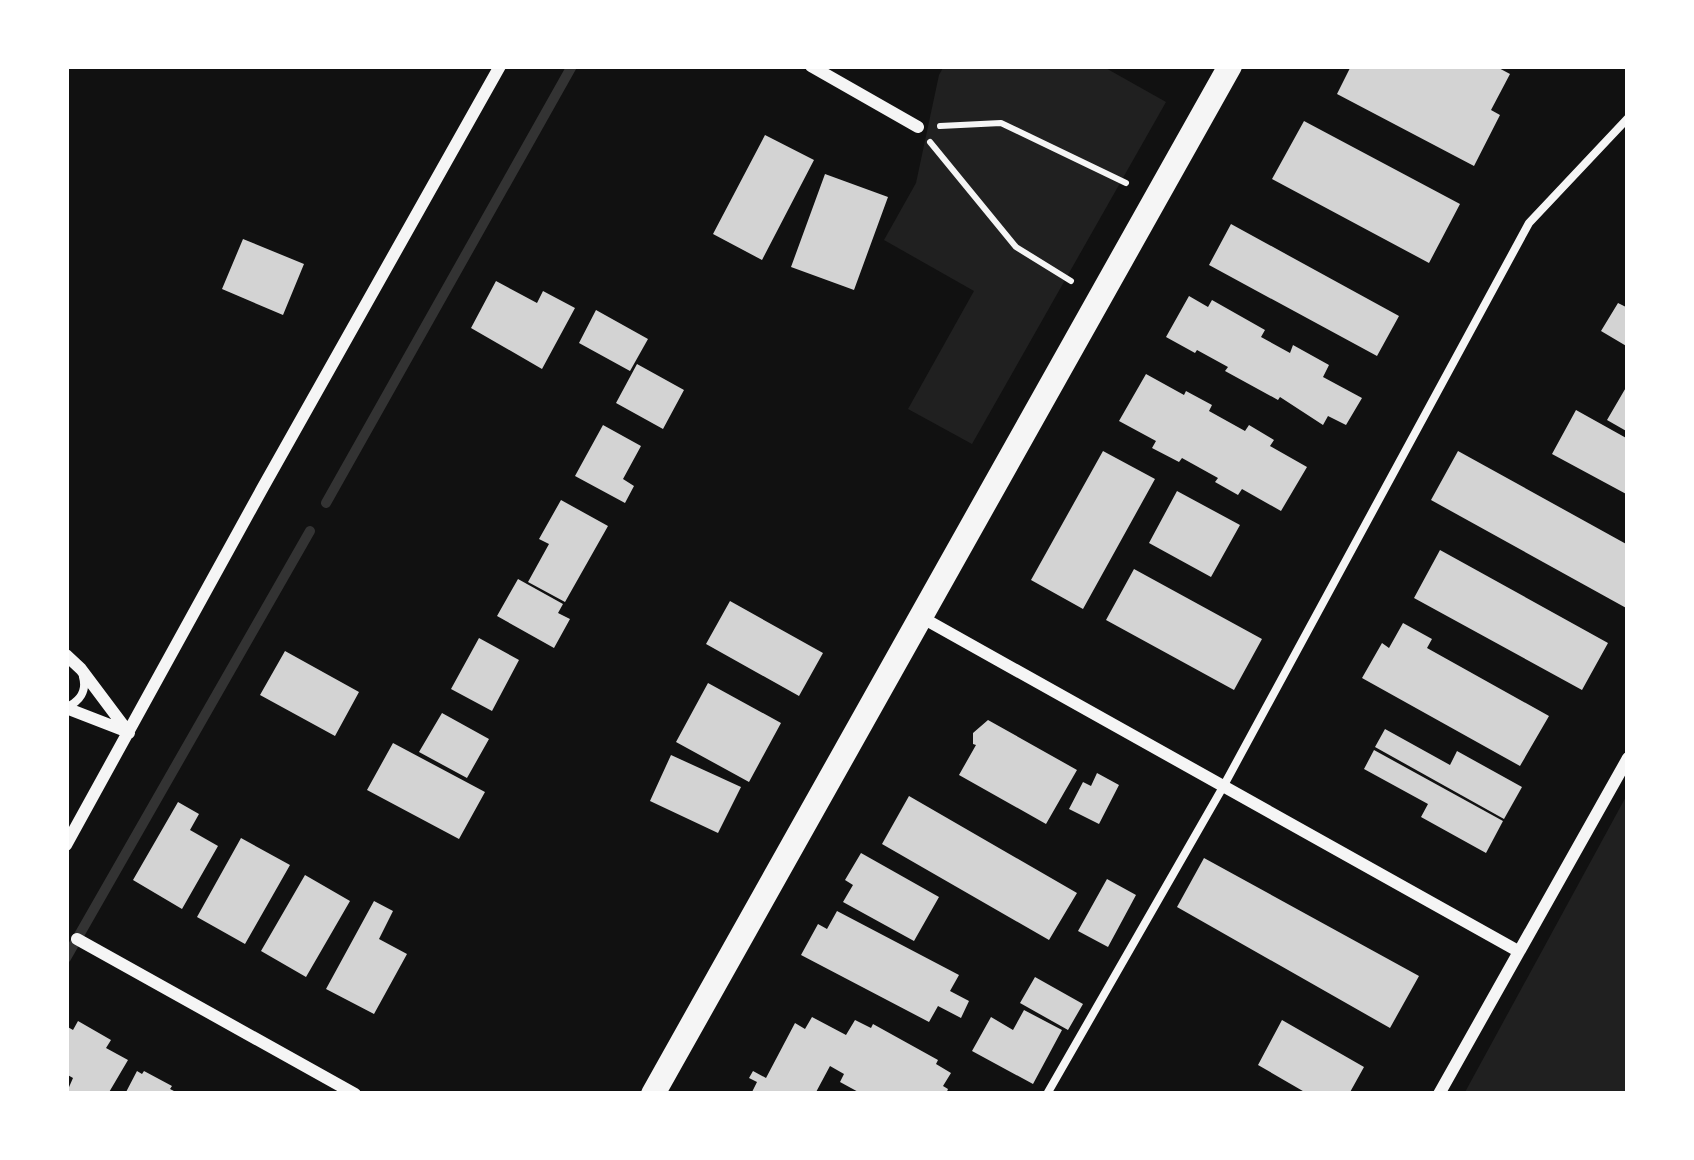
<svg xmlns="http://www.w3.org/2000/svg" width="1694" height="1160" font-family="Ubuntu,sans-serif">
	<rect width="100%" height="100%" fill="#111"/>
	<path fill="#202020" d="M 944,66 L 1102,66 L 1166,102 L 972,444 L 908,409 L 974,291 L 884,240 L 916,183 L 939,75 Z
		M 1628,793 L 1628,1094 L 1464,1094 Z"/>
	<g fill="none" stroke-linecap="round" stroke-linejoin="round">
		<path stroke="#333" stroke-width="10" d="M 326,503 L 572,66
			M 66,958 L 310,531"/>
	</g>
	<path fill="#d3d3d3" d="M 1351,66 L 1495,66 L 1510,74 L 1491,110 L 1500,115 L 1474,166 L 1337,94 Z
		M 1304,121 L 1460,204 L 1429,263 L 1272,179 Z
		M 765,135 L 814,160 L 762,260 L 713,234 Z
		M 825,174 L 888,197 L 854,290 L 791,267 Z
		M 1231,224 L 1399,316 L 1377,356 L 1209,265 Z
		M 243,239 L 304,264 L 283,315 L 222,289 Z
		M 496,281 L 537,303 L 543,291 L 575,308 L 542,369 L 471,328 Z
		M 1189,296 L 1208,307 L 1212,300 L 1265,330 L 1261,337 L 1290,353 L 1293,345 L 1329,365 L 1323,377 L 1362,398 L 1346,425 L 1328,416 L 1323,425 L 1280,397 L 1278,400 L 1225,371 L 1228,367 L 1197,350 L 1195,353 L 1166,337 Z
		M 1618,303 L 1628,308 L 1628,347 L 1601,331 Z
		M 596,310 L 648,339 L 630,371 L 579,343 Z
		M 637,364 L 684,390 L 663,429 L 616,403 Z
		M 1146,374 L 1184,395 L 1186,391 L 1212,405 L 1209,411 L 1245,431 L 1249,425 L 1274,440 L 1270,446 L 1307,467 L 1281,511 L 1242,489 L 1238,495 L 1215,482 L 1218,478 L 1182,458 L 1179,462 L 1152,448 L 1156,441 L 1119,421 Z
		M 1628,384 L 1628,432 L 1607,420 Z
		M 1576,410 L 1628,439 L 1628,495 L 1552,454 Z
		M 603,425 L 641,446 L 623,479 L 634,486 L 625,503 L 575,476 Z
		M 1103,451 L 1155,479 L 1083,609 L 1031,580 Z
		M 1458,451 L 1628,545 L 1628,609 L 1431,500 Z
		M 1177,491 L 1240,525 L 1211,577 L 1149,543 Z
		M 561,500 L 608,526 L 565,602 L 528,582 L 549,544 L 539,539 Z
		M 1440,550 L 1608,643 L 1582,690 L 1414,598 Z
		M 1134,569 L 1262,639 L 1234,690 L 1106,620 Z
		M 518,579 L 563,604 L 558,613 L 570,619 L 554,648 L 497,616 Z
		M 730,601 L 823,653 L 799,696 L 706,644 Z
		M 1403,623 L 1432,639 L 1427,648 L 1549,716 L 1520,766 L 1362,678 L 1382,643 L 1389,648 Z
		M 479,638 L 519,660 L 492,711 L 451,689 Z
		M 285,651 L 359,692 L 335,736 L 260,695 Z
		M 708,683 L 781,723 L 749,782 L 676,742 Z
		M 442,713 L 489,739 L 467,778 L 419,752 Z
		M 988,720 L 1077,770 L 1046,824 L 959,775 L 976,745 L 973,744 L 973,733 Z
		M 1385,729 L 1450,765 L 1457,751 L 1522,787 L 1504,819 L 1375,747 Z
		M 393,743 L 485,792 L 459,839 L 367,790 Z
		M 1374,750 L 1503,821 L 1486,853 L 1421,817 L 1428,804 L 1364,769 Z
		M 671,755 L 741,787 L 718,833 L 650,801 Z
		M 1097,773 L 1119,785 L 1099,824 L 1069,809 L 1083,782 L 1091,786 Z
		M 909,796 L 1077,893 L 1049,940 L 882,844 Z
		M 178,802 L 199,814 L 190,830 L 218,846 L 182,909 L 133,880 Z
		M 241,838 L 290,865 L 245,944 L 197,917 Z
		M 861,853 L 939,897 L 914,941 L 843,902 L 853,885 L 845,880 Z
		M 1204,858 L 1419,976 L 1390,1028 L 1177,907 Z
		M 305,875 L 350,901 L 306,977 L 261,951 Z
		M 1107,879 L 1136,895 L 1108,947 L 1078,931 Z
		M 374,901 L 393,911 L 379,939 L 407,954 L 374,1014 L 326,989 Z
		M 837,911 L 959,975 L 950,991 L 969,1001 L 961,1018 L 938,1006 L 929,1022 L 801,955 L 818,924 L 827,929 Z
		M 1035,977 L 1083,1004 L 1068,1030 L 1020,1003 Z
		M 1024,1010 L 1062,1030 L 1033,1084 L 972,1051 L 991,1017 L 1013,1030 Z
		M 812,1017 L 846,1035 L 855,1020 L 871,1028 L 873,1024 L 938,1060 L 936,1064 L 951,1073 L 943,1086 L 948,1089 L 946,1094 L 862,1094 L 840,1082 L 844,1074 L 830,1066 L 815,1094 L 751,1094 L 757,1082 L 749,1078 L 753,1071 L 766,1078 L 795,1023 L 805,1029 Z
		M 1282,1020 L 1364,1067 L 1349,1094 L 1308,1094 L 1258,1065 Z
		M 78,1021 L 111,1040 L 106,1048 L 128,1060 L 108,1094 L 66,1094 L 73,1078 L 66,1074 L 66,1026 L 73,1030 Z
		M 137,1071 L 142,1074 L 144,1071 L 172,1086 L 170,1089 L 180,1094 L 125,1094 Z"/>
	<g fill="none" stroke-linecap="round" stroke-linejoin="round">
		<path stroke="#f5f5f5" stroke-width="6" d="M 940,126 L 1001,123 L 1126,183
			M 930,142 L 1016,247 L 1071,281"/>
		<path stroke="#f5f5f5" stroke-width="8" d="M 67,707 C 80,701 87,691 83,677
			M 1047,1094 L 1223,787 L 1529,223 L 1628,118"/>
		<path stroke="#f5f5f5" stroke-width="12" d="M 811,66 L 918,127
			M 921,617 L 1518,951
			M 66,655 L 81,669 L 129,733
			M 66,708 L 128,732
			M 66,845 L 262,489 L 500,66
			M 77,939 L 355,1094
			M 1439,1094 L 1628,758"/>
		<path stroke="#f5f5f5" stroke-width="24" d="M 653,1094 L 1230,66"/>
	</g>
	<rect width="1694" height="1160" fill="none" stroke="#ffffff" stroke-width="138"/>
</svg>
